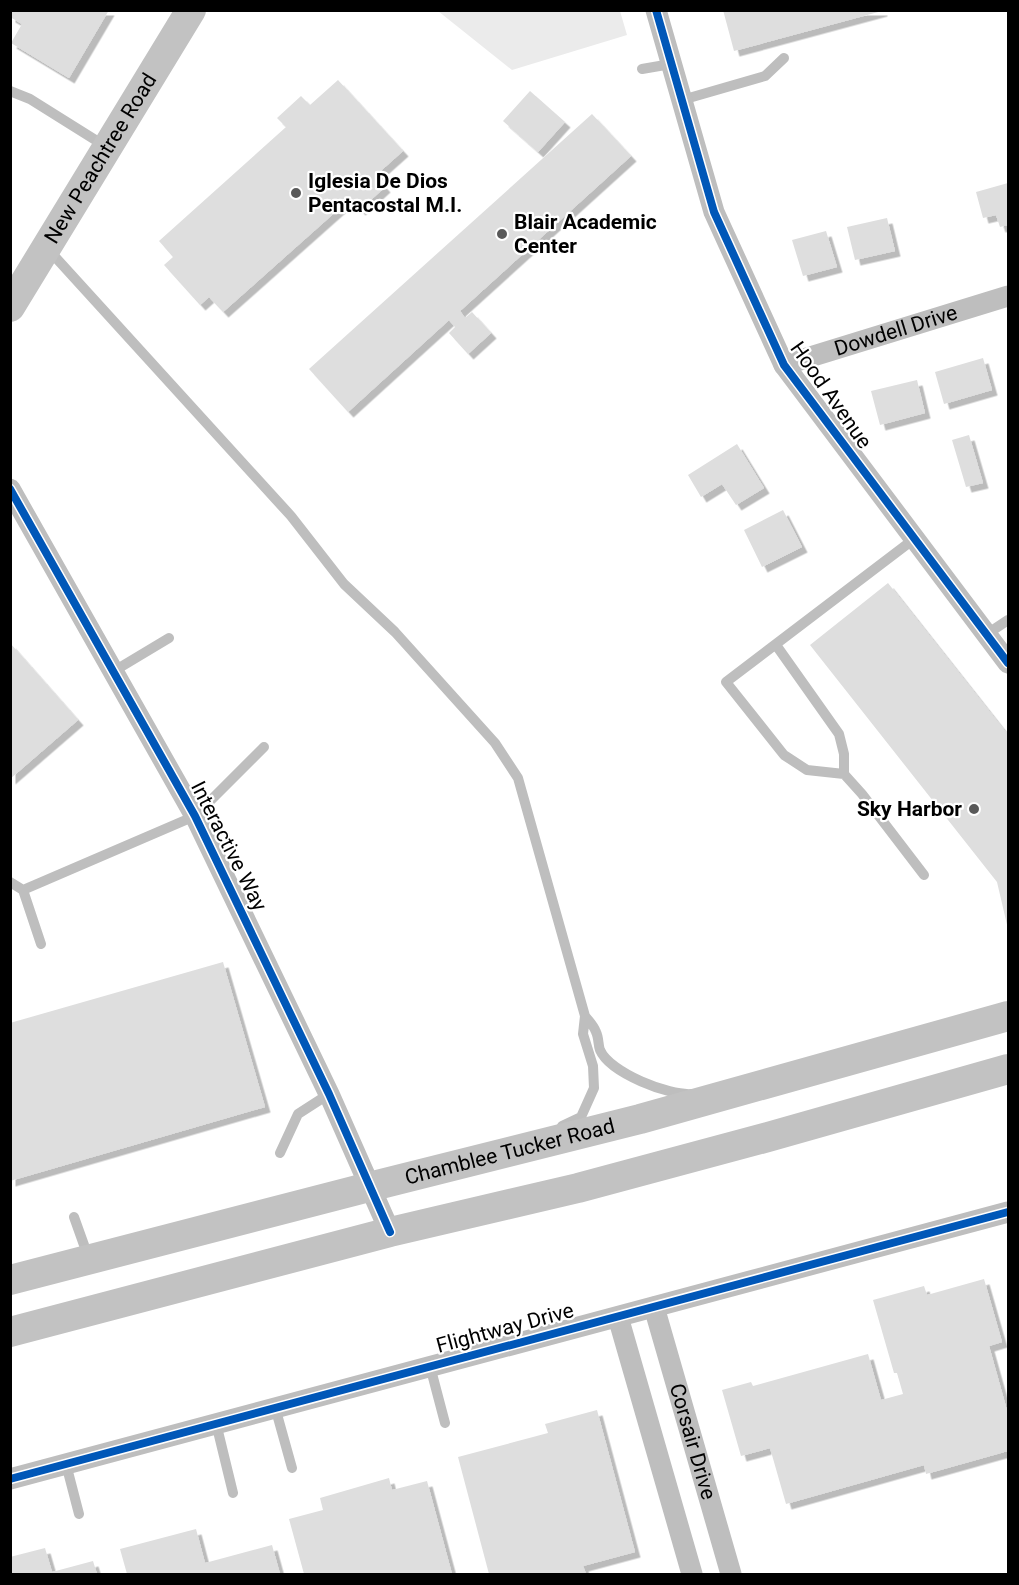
<svg xmlns="http://www.w3.org/2000/svg" width="1019" height="1585" font-family="Roboto,sans-serif">
	<defs>
		<filter id="shadow"><feDropShadow dx="5.5" dy="5.5" stdDeviation="0" flood-color="#0004"/></filter>
	</defs>
	<rect width="100%" height="100%" fill="#fff"/>
	<path fill="#ebebeb" d="M 438,11 L 620,11 L 627,35 L 512,70 Z"/>
	<path fill="#dedede" filter="url(#shadow)" d="M 10,10 L 109,10 L 69,78 L 11,43 L 22,24 L 10,17 Z
		M 723,10 L 882,10 L 882,11 L 734,51 Z
		M 338,80 L 403,151 L 375,176 L 385,187 L 360,210 L 350,199 L 223,312 L 209,297 L 200,305 L 164,265 L 173,257 L 159,241 L 286,127 L 277,118 L 301,96 L 310,105 Z
		M 530,91 L 565,122 L 538,152 L 503,121 Z
		M 592,114 L 631,156 L 460,311 L 465,318 L 472,312 L 491,333 L 468,354 L 449,333 L 455,327 L 449,320 L 348,412 L 309,369 Z
		M 1008,183 L 1008,225 L 1000,227 L 996,215 L 983,218 L 976,192 Z
		M 887,218 L 895,251 L 855,260 L 847,227 Z
		M 826,231 L 837,267 L 803,276 L 792,240 Z
		M 983,358 L 992,390 L 944,404 L 935,372 Z
		M 917,380 L 925,413 L 880,425 L 871,391 Z
		M 969,435 L 983,483 L 966,487 L 952,440 Z
		M 737,444 L 764,488 L 736,505 L 722,484 L 701,497 L 688,475 Z
		M 783,510 L 802,547 L 762,567 L 744,530 Z
		M 888,583 L 1008,735 L 1008,929 L 997,882 L 810,645 Z
		M 10,643 L 78,720 L 10,779 Z
		M 223,962 L 265,1107 L 10,1181 L 10,1023 Z
		M 984,1279 L 1002,1342 L 989,1346 L 1008,1414 L 1008,1451 L 926,1474 L 924,1465 L 786,1504 L 770,1448 L 741,1456 L 722,1390 L 751,1382 L 753,1386 L 868,1354 L 881,1400 L 903,1394 L 897,1373 L 894,1373 L 873,1300 L 924,1286 L 927,1295 Z
		M 597,1410 L 635,1552 L 583,1566 L 586,1574 L 489,1574 L 458,1457 L 548,1433 L 545,1424 Z
		M 389,1478 L 392,1490 L 427,1481 L 452,1574 L 304,1574 L 289,1519 L 323,1510 L 320,1498 Z
		M 196,1529 L 205,1563 L 272,1545 L 280,1574 L 127,1574 L 120,1549 Z
		M 45,1548 L 52,1572 L 93,1561 L 97,1574 L 10,1574 L 10,1557 Z"/>
	<g fill="none" stroke-linecap="round" stroke-linejoin="round">
		<path stroke="#bebebe" stroke-width="10" d="M 642,69 L 671,64
			M 10,91 L 30,99 L 105,146
			M 682,100 L 765,76 L 784,58
			M 47,248 L 291,516 L 344,584 L 395,632 L 495,743 L 518,778 L 585,1016 C 589,1021 594,1026 596,1032 C 599,1038 598,1045 600,1050 C 610,1073 669,1096 692,1094
			M 914,539 L 726,682 L 784,755 L 807,770 L 844,774 L 862,794 L 924,875
			M 987,634 L 1008,620
			M 776,645 L 839,734 L 844,754 L 844,774
			M 114,671 L 169,638
			M 10,882 L 23,890 L 195,816 L 264,747
			M 23,890 L 41,944
			M 562,1126 L 581,1117 L 594,1088 L 593,1066 L 583,1034 L 585,1016
			M 280,1153 L 298,1114 L 329,1094
			M 74,1217 L 89,1259
			M 430,1366 L 445,1423
			M 275,1407 L 292,1468
			M 216,1423 L 233,1493
			M 66,1464 L 79,1514"/>
		<g stroke="#bebebe" stroke-width="21">
			<path d="M 656,10 L 714,212 L 784,365 L 1008,663"/>
			<path id="s1" d="M 784,365 L 1008,296"/>
			<path d="M 10,489 L 195,816 L 329,1094 L 390,1232"/>
			<path id="s2" d="M 654,1307 L 731,1574"/>
			<path d="M 618,1317 L 692,1574"/>
			<path d="M 10,1479 L 1008,1212"/>
		</g>
		<g stroke="#c2c2c2" stroke-width="30">
			<path id="s3" d="M 10,307 L 191,10"/>
			<path id="s4" d="M 10,1280 L 369,1187 L 640,1119 L 1008,1016"/>
			<path d="M 10,1332 L 390,1232 L 578,1188 L 768,1137 L 1008,1069"/>
		</g>
		<g stroke="#fff" stroke-width="11">
			<path id="cycleway" d="M 656,10 L 714,212 L 784,365 L 1008,663
				M 10,489 L 195,816 L 329,1094 L 390,1232
				M 10,1479 L 1008,1212"/>
		</g>
		<use href="#cycleway" stroke="#0057b8" stroke-width="8"/>
	</g>
	<g fill="#595959" stroke="#fff" stroke-width="2">
		<circle cx="296" cy="193" r="6"/>
		<circle cx="502" cy="234" r="6"/>
		<circle cx="974" cy="809" r="6"/>
	</g>
	<g text-anchor="middle" dominant-baseline="central" stroke-width="4.5" stroke-linejoin="round" paint-order="stroke">
		<g font-size="21" fill="#000" stroke="#fff">
			<text stroke="none"><textPath href="#s3" startOffset="174">New Peachtree Road</textPath></text>
			<text stroke="none"><textPath href="#s1" startOffset="117">Dowdell Drive</textPath></text>
			<text transform="translate(831 395) rotate(55)">Hood Avenue</text>
			<text transform="translate(229 846) rotate(63)">Interactive Way</text>
			<text stroke="none"><textPath href="#s4" startOffset="516">Chamblee Tucker Road</textPath></text>
			<text transform="translate(505 1328) rotate(-15)">Flightway Drive</text>
			<text stroke="none"><textPath href="#s2" startOffset="140">Corsair Drive</textPath></text>
		</g>
		<g font-size="21" font-weight="bold" fill="#000" stroke="#fff" text-anchor="start">
			<text x="308" y="181">Iglesia De Dios<tspan x="308" dy="24">Pentacostal M.I.</tspan></text>
			<text x="514" y="222">Blair Academic<tspan x="514" dy="24">Center</tspan></text>
			<text x="962" y="809" text-anchor="end">Sky Harbor</text>
		</g>
	</g>
	<rect width="1019" height="1585" fill="none" stroke="#000000" stroke-width="24"/>
</svg>
